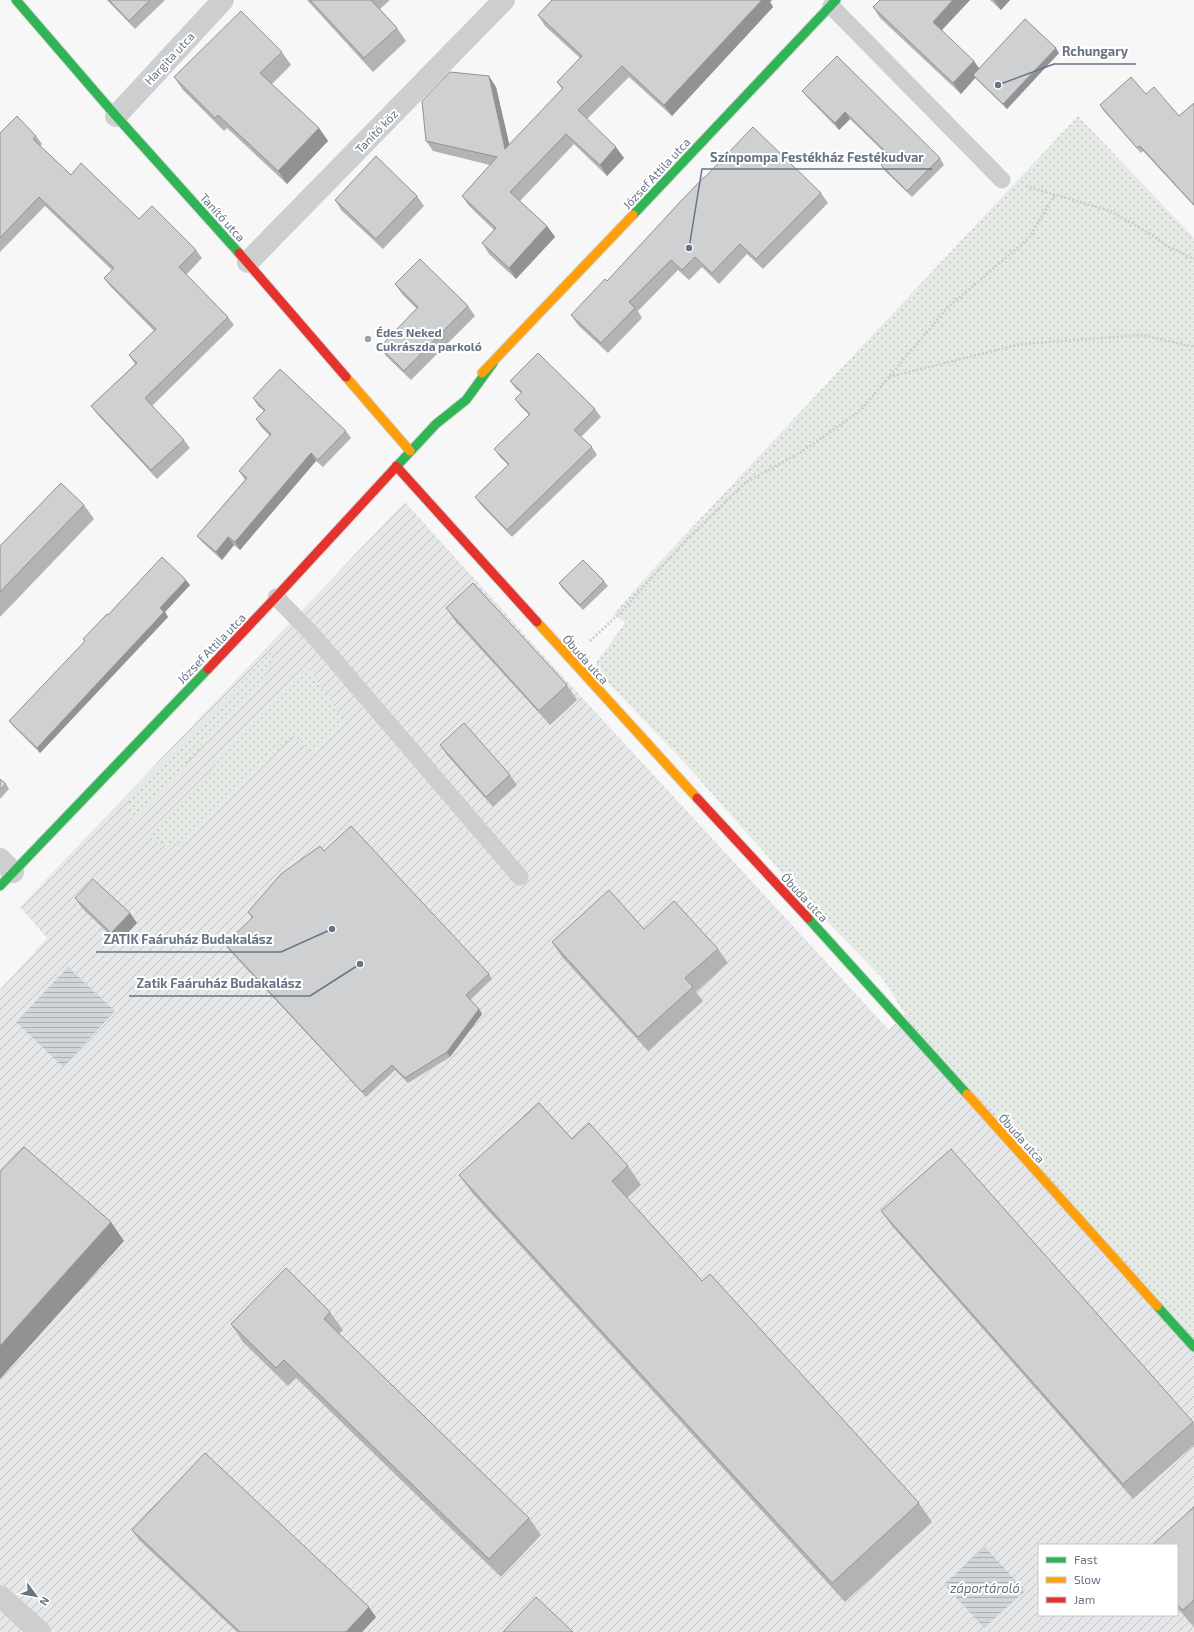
<svg xmlns="http://www.w3.org/2000/svg" width="1194" height="1632" font-family="'Exo 2',sans-serif">
	<defs>
		<pattern id="industrial-furrows" width="10" height="10" patternUnits="userSpaceOnUse"><rect width="10" height="10" fill="#e6e7e8"/><path d="M-1 1l2-2M0 10L10 0M9 11l2-2" fill="none" stroke="#bec0c2"/></pattern>
		<pattern id="grass-dots" width="8" height="8" patternUnits="userSpaceOnUse"><rect width="8" height="8" fill="#e6eae5"/><path d="M2 2h.1M6 6h.1" fill="none" stroke="#bec2bf" stroke-width="1.8" stroke-linecap="round"/></pattern>
		<pattern id="water-rules" width="6" height="5" patternUnits="userSpaceOnUse"><rect width="6" height="5" fill="#cfd5d9"/><path d="M0 2.5h6" fill="none" stroke="#acb1b6"/></pattern>
	</defs>
	<rect width="100%" height="100%" fill="#f7f7f7"/>
	<path fill="url(#industrial-furrows)" fill-rule="evenodd" d="M 405,502 L 553,666 L 889,1030 L 914,1006 L 1194,1313 L 1194,1632 L 0,1632 L 0,990 L 47,938 L 20,907 ZM 1039,1545 L 1177,1545 L 1177,1615 L 1039,1615 Z"/>
	<path fill="url(#grass-dots)" d="M 1078,116 L 1194,238 L 1194,1349 L 912,1025 L 883,979 L 801,894 L 683,761 L 593,667 L 625,623 L 614,614 L 654,568 Z
		M 272,651 L 271,664 L 263,678 L 134,822 L 128,806 L 130,798 Z
		M 306,666 L 345,721 L 313,754 L 294,735 L 180,843 L 165,845 L 150,836 Z"/>
	<path fill="url(#water-rules)" d="M 68,967 L 115,1011 L 63,1067 L 16,1022 Z
		M 985,1547 L 1025,1591 L 984,1628 L 944,1584 Z"/>
	<g fill="none" stroke-linecap="round" stroke-linejoin="round">
		<g stroke="#d4d5d6" stroke-width="11">
			<path id="fast" d="M 16,0 L 116,116 L 239,253
				M 633,215 L 836,0
				M 395,468 L 436,424 L 466,400 L 493,363
				M 0,886 L 208,669
				M 808,918 L 967,1094
				M 1157,1306 L 1194,1347"/>
		</g>
		<g stroke="#d4d5d6" stroke-width="11">
			<path id="slow" d="M 482,373 L 633,215
				M 346,377 L 410,451
				M 537,622 L 697,798
				M 967,1094 L 1157,1306"/>
		</g>
		<g stroke="#d4d5d6" stroke-width="11">
			<path id="jam" d="M 239,253 L 346,377
				M 396,466 L 537,622
				M 208,669 L 276,597 L 395,468
				M 697,798 L 808,918"/>
		</g>
		<path stroke="#cbcccc" stroke-width="2.5" stroke-dasharray="2 2" stroke-linecap="butt" d="M 1026,186 L 1110,211 L 1147,232 L 1169,247 L 1194,259
			M 889,377 L 1021,344 L 1143,335 L 1194,347
			M 590,641 L 621,612 L 688,538 L 745,483 L 803,451 L 861,410 L 947,308 L 1029,238 L 1055,194"/>
		<path stroke="#cdced0" stroke-width="17" d="M 831,6 L 1002,180
			M 276,597 L 312,634 L 520,877"/>
		<path stroke="#cdced0" stroke-width="22" d="M 116,116 L 223,0
			M 248,262 L 504,0
			M 0,859 L 13,872
			M 0,1596 L 40,1632"/>
		<use href="#fast" stroke="#30b455" stroke-width="9"/>
		<use href="#slow" stroke="#ff9f0a" stroke-width="9"/>
		<use href="#jam" stroke="#e5322d" stroke-width="9"/>
	</g>
	<path fill="#b2b3b5" d="M 107,0 L 165,0 L 135,29 Z
		M 307,0 L 390,0 L 380,9 L 397,28 L 406,41 L 373,72 Z
		M 552,0 L 772,0 L 770,2 L 773,7 L 672,116 L 629,77 L 587,119 L 624,158 L 607,176 L 574,144 L 520,201 L 547,226 L 555,237 L 516,279 L 489,254 L 482,243 L 494,230 L 469,206 L 462,196 L 490,165 L 433,151 L 426,141 L 496,87 L 509,145 L 562,89 L 557,82 L 580,58 L 545,26 L 538,15 Z
		M 880,0 L 970,0 L 942,30 L 979,68 L 1059,53 L 1007,109 L 975,78 L 961,94 L 880,18 L 873,7 Z
		M 990,0 L 1010,0 L 1001,10 Z
		M 282,52 L 291,65 L 272,84 L 319,128 L 328,141 L 287,184 L 227,128 L 224,131 L 183,90 L 174,77 Z
		M 802,91 L 940,158 L 944,165 L 912,197 L 885,171 L 881,165 L 889,157 L 850,119 L 839,130 L 807,97 Z
		M 1146,94 L 1179,116 L 1194,103 L 1194,206 L 1143,151 L 1141,153 L 1103,110 L 1100,105 Z
		M 0,133 L 36,136 L 42,144 L 40,146 L 71,175 L 139,219 L 196,250 L 202,258 L 186,275 L 228,317 L 234,325 L 152,406 L 184,440 L 190,448 L 157,479 L 97,414 L 91,406 L 135,364 L 129,355 L 154,331 L 110,286 L 104,278 L 112,270 L 45,206 L 0,252 Z
		M 704,178 L 821,193 L 828,203 L 763,269 L 747,254 L 719,284 L 702,267 L 689,280 L 678,270 L 638,311 L 642,318 L 608,353 L 578,325 L 571,315 L 607,281 Z
		M 417,196 L 424,206 L 383,249 L 341,210 L 335,200 Z
		M 395,284 L 468,306 L 475,316 L 411,380 L 386,356 L 380,347 L 417,309 L 402,294 Z
		M 510,381 L 595,409 L 601,417 L 581,437 L 592,447 L 597,455 L 512,537 L 481,505 L 475,497 L 508,465 L 500,457 L 494,449 L 529,415 L 521,407 L 515,399 L 521,393 L 516,389 Z
		M 253,398 L 346,431 L 351,438 L 323,467 L 316,461 L 240,550 L 234,545 L 222,560 L 203,543 L 197,536 L 245,480 L 239,471 L 270,436 L 261,427 L 256,419 L 264,411 L 258,406 Z
		M 84,505 L 94,519 L 0,617 L 0,546 Z
		M 604,581 L 608,586 L 583,610 L 562,588 L 559,583 Z
		M 190,585 L 165,612 L 168,617 L 40,753 L 13,726 L 9,721 L 85,642 L 83,639 L 108,615 Z
		M 446,608 L 567,685 L 577,700 L 550,725 L 456,622 Z
		M 440,745 L 510,775 L 517,785 L 493,807 L 447,755 Z
		M 0,779 L 6,784 L 9,789 L 0,799 Z
		M 324,851 L 489,974 L 492,979 L 470,1000 L 479,1009 L 482,1014 L 450,1057 L 408,1083 L 395,1070 L 366,1097 L 228,949 L 225,944 L 252,918 L 248,912 Z
		M 75,898 L 130,913 L 137,923 L 118,943 L 82,908 Z
		M 644,929 L 718,949 L 728,963 L 696,992 L 703,1001 L 648,1051 L 562,957 L 552,942 Z
		M 572,1139 L 628,1166 L 641,1185 L 627,1198 L 702,1281 L 919,1503 L 932,1522 L 845,1602 L 473,1194 L 459,1175 Z
		M 881,1211 L 1193,1422 L 1194,1423 L 1194,1445 L 1133,1499 L 892,1226 Z
		M 330,1312 L 343,1330 L 339,1334 L 529,1518 L 541,1535 L 501,1577 L 296,1378 L 288,1386 L 243,1342 L 231,1324 Z
		M 1194,1507 L 1194,1627 L 1177,1608 L 1177,1545 Z
		M 132,1530 L 376,1617 L 362,1632 L 237,1632 L 139,1540 Z"/>
	<path fill="#919293" d="M 762,0 L 772,0 L 770,2 L 773,7 L 672,116 L 664,105 Z
		M 953,0 L 970,0 L 940,32 L 933,22 Z
		M 994,0 L 1010,0 L 1001,10 Z
		M 1056,48 L 1059,53 L 1007,109 L 1003,104 Z
		M 974,61 L 981,71 L 973,75 L 975,78 L 961,94 L 953,83 Z
		M 489,76 L 496,87 L 513,160 L 505,149 Z
		M 845,112 L 850,119 L 839,130 L 835,123 Z
		M 319,128 L 328,141 L 287,184 L 278,171 Z
		M 616,147 L 624,158 L 607,176 L 600,165 Z
		M 547,226 L 555,237 L 516,279 L 509,268 Z
		M 311,453 L 316,461 L 240,550 L 235,542 Z
		M 228,537 L 234,545 L 222,560 L 216,552 Z
		M 186,580 L 190,585 L 165,612 L 168,617 L 40,753 L 37,748 L 160,608 Z
		M 130,913 L 137,923 L 118,943 L 111,933 Z
		M 479,1009 L 482,1014 L 450,1057 L 447,1052 Z
		M 111,1222 L 124,1241 L 0,1379 L 0,1346 Z
		M 369,1607 L 376,1617 L 362,1632 L 346,1632 Z"/>
	<path fill="#cfd0d2" stroke="#919293" d="M 109,0 L 150,0 L 129,21 Z
		M 310,0 L 371,0 L 397,28 L 364,58 Z
		M 552,0 L 762,0 L 664,105 L 622,66 L 578,110 L 616,147 L 600,165 L 566,134 L 510,192 L 547,226 L 509,268 L 482,243 L 496,228 L 462,196 L 497,157 L 426,141 L 422,101 L 450,72 L 489,76 L 505,149 L 563,88 L 557,82 L 582,56 L 538,15 Z
		M 880,0 L 953,0 L 933,22 L 974,61 L 953,83 L 873,7 Z
		M 241,11 L 282,52 L 260,73 L 319,128 L 278,171 L 218,115 L 215,118 L 174,77 Z
		M 1025,19 L 1056,48 L 1003,104 L 973,75 Z
		M 837,56 L 940,158 L 907,191 L 881,165 L 890,156 L 845,112 L 835,123 L 802,91 Z
		M 1131,77 L 1146,94 L 1154,87 L 1179,116 L 1194,103 L 1194,205 L 1140,146 L 1137,148 L 1100,105 Z
		M 17,116 L 36,136 L 33,139 L 71,175 L 81,163 L 139,219 L 152,206 L 196,250 L 179,267 L 228,317 L 145,398 L 184,440 L 151,470 L 91,406 L 137,363 L 129,355 L 156,329 L 104,278 L 114,268 L 39,197 L 0,238 L 0,133 Z
		M 753,127 L 821,193 L 756,259 L 740,244 L 712,273 L 695,257 L 682,270 L 671,260 L 629,302 L 635,308 L 601,343 L 571,315 L 605,279 L 607,281 L 680,202 L 704,177 L 704,178 Z
		M 376,156 L 417,196 L 376,239 L 335,200 Z
		M 420,259 L 468,306 L 404,371 L 380,347 L 418,307 L 395,284 Z
		M 538,353 L 595,409 L 574,430 L 592,447 L 507,530 L 475,497 L 509,464 L 494,449 L 530,414 L 515,399 L 522,392 L 510,381 Z
		M 280,369 L 346,431 L 318,460 L 311,453 L 235,542 L 228,537 L 216,552 L 197,536 L 247,478 L 239,471 L 271,434 L 256,419 L 265,410 L 253,398 Z
		M 61,483 L 84,505 L 0,592 L 0,546 Z
		M 162,557 L 186,580 L 160,608 L 164,612 L 37,748 L 9,721 L 85,641 L 83,639 L 107,614 L 108,615 Z
		M 583,560 L 604,581 L 580,605 L 559,583 Z
		M 473,583 L 567,685 L 539,711 L 446,608 Z
		M 464,723 L 510,775 L 486,797 L 440,745 Z
		M 0,779 L 6,784 L 0,790 Z
		M 351,826 L 489,974 L 466,995 L 479,1009 L 447,1052 L 405,1078 L 392,1065 L 362,1092 L 225,944 L 253,917 L 248,912 L 281,874 L 320,846 L 324,851 Z
		M 93,879 L 130,913 L 111,933 L 75,898 Z
		M 609,890 L 644,929 L 674,901 L 718,949 L 685,978 L 693,987 L 638,1037 L 552,942 Z
		M 539,1103 L 572,1139 L 589,1123 L 628,1166 L 612,1181 L 702,1281 L 710,1274 L 919,1503 L 832,1583 L 459,1175 Z
		M 24,1147 L 111,1222 L 0,1346 L 0,1172 Z
		M 951,1149 L 1193,1422 L 1123,1484 L 881,1211 Z
		M 286,1268 L 330,1312 L 324,1319 L 529,1518 L 489,1559 L 284,1360 L 276,1368 L 231,1324 Z
		M 205,1453 L 369,1607 L 346,1632 L 240,1632 L 132,1530 Z
		M 1194,1507 L 1194,1600 L 1183,1610 L 1177,1604 L 1177,1545 L 1152,1545 Z
		M 536,1597 L 573,1632 L 503,1632 Z"/>
	<circle fill="#9aa2ae" stroke="#fff" stroke-width="1.5" cx="368" cy="339" r="4"/>
	<g text-anchor="middle" dominant-baseline="central" stroke-width="4" stroke-linejoin="round" paint-order="stroke">
		<g font-size="12" fill="#687486" stroke="#fff">
			<text transform="translate(169 58) rotate(-47)">Hargita utca</text>
			<text transform="translate(376 131) rotate(-46)">Tanító köz</text>
			<text transform="translate(656 173) rotate(-47)">József Attila utca</text>
			<text transform="translate(223 217) rotate(48)">Tanító utca</text>
			<text transform="translate(211 648) rotate(-46)">József Attila utca</text>
			<text transform="translate(586 659) rotate(48)">Óbuda utca</text>
			<text transform="translate(805 897) rotate(47)">Óbuda utca</text>
			<text transform="translate(1022 1138) rotate(48)">Óbuda utca</text>
		</g>
		<g font-size="12" font-weight="bold" fill="#687486" stroke="#fff" text-anchor="start">
			<text x="376" y="332">Édes Neked<tspan x="376" dy="14">Cukrászda parkoló</tspan></text>
		</g>
		<g font-size="13" font-style="italic" fill="#647581" stroke="#fff">
			<text x="985" y="1588">záportároló</text>
		</g>
	</g>
	<path fill="none" stroke="#687486" stroke-width="1.5" d="M998 85L1054 64H1136M689 248L702 169H932M332 929L281 952H96M360 964L310 996H129"/>
	<g fill="#687486" stroke="#fff" stroke-width="1.5">
		<circle cx="998" cy="85" r="4"/>
		<circle cx="689" cy="248" r="4"/>
		<circle cx="332" cy="929" r="4"/>
		<circle cx="360" cy="964" r="4"/>
	</g>
	<g font-size="13" text-anchor="middle" font-weight="bold" fill="#687486" stroke="#fff" stroke-width="4" stroke-linejoin="round" paint-order="stroke">
		<text x="1095" y="56">Rchungary</text>
		<text x="817" y="162">Színpompa Festékház Festékudvar</text>
		<text x="188" y="944">ZATIK Faáruház Budakalász</text>
		<text x="219" y="988">Zatik Faáruház Budakalász</text>
	</g>
	<rect x="1038" y="1544" width="140" height="72" fill="#ffffff" stroke="#c3c7cf"/>
	<rect x="1046" y="1557" width="20" height="6" fill="#30b455" stroke="#c3c7cf"/>
	<text x="1074" y="1564" font-size="12" fill="#687486">Fast</text>
	<rect x="1046" y="1577" width="20" height="6" fill="#ff9f0a" stroke="#c3c7cf"/>
	<text x="1074" y="1584" font-size="12" fill="#687486">Slow</text>
	<rect x="1046" y="1597" width="20" height="6" fill="#e5322d" stroke="#c3c7cf"/>
	<text x="1074" y="1604" font-size="12" fill="#687486">Jam</text>
	<g transform="translate(36 1596) rotate(122)" stroke="#ffffff" stroke-width="3" paint-order="stroke">
	<path d="M0-3L7 15L0 10L-7 15Z" fill="#687486"/>
	<text y="-6" font-size="11" font-weight="bold" text-anchor="middle" fill="#687486">N</text>
	</g>
</svg>
